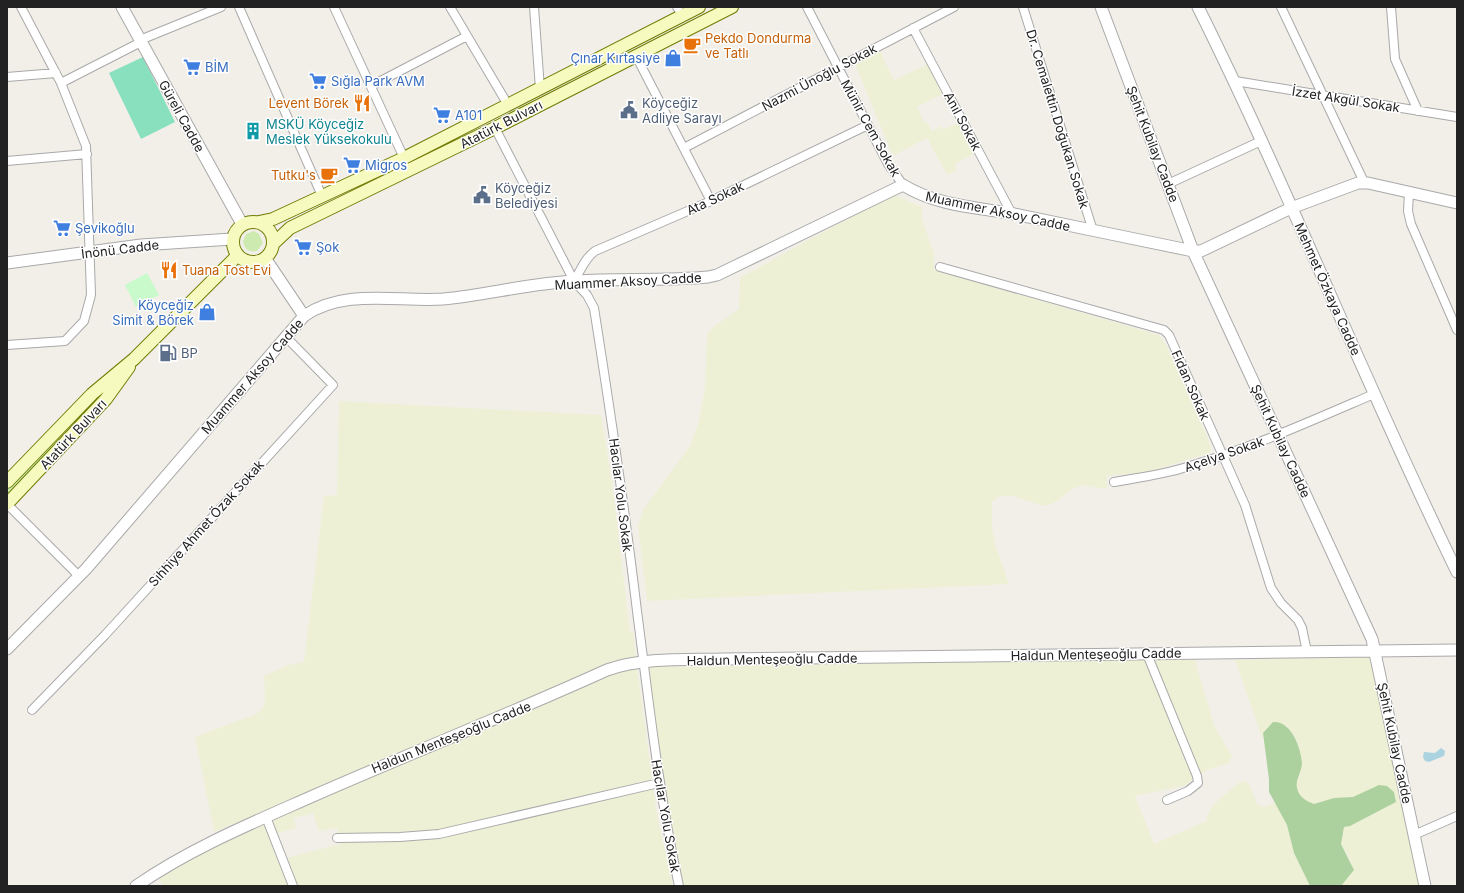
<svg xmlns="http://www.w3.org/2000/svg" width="1464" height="893" font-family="Inter,sans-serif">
	<rect width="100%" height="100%" fill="#f2efe9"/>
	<path fill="#eef0d5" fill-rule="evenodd" d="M 880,51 L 894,80 L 928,64 L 942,94 L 917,107 L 924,123 L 927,122 L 932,131 L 941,126 L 943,130 L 959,122 L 975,153 L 955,164 L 957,170 L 947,175 L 927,138 L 893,156 L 855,64 Z
		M 894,195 L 922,207 L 922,219 L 934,253 L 934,270 L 1159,335 L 1166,345 L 1208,439 L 1211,448 L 1210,453 L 1147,472 L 1106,476 L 1107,489 L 1083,485 L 1072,489 L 1057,501 L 1049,505 L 1040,505 L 1012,496 L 1000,496 L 992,502 L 992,527 L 995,544 L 1009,584 L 647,601 L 638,527 L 643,510 L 690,446 L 698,424 L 705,389 L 707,335 L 713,327 L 739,309 L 740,278 L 808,240 Z
		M 339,401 L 601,415 L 612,482 L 630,632 L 633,632 L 636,659 L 498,713 L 214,832 L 195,737 L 256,714 L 263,708 L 265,700 L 264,676 L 288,665 L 304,662 L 324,496 L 337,495 Z
		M 1371,657 L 1399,795 L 1419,886 L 1341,886 L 1344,880 L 1351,876 L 1352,863 L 1341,844 L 1344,827 L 1350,826 L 1396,802 L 1360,795 L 1353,797 L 1328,800 L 1314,804 L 1306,801 L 1300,796 L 1296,786 L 1302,765 L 1299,748 L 1287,726 L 1263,733 L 1263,740 L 1235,660 Z
		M 1195,660 L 1215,728 L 1232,756 L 1229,763 L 1207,770 L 1184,786 L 1135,796 L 1154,844 L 1206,821 L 1207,815 L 1214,804 L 1238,783 L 1244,781 L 1250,785 L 1257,804 L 1264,807 L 1275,803 L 1281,813 L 1287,825 L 1294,853 L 1310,886 L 684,886 L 660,763 L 647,667 L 906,661 Z
		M 637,668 L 657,815 L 673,886 L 163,886 L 159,878 L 208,849 L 265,823 L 603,678 L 623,670 ZM 313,813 L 319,831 L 337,828 L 340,844 L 278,860 L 270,835 L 296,828 L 294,818 Z"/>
	<path fill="#cdebb0" d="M 254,231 L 259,234 L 263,243 L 257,251 C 249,253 244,249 243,241 L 246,234 Z
		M 100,392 L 102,394 L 7,495 L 7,490 Z"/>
	<path fill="#add19e" d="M 1273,722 C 1291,720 1301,748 1302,763 C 1302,771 1295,780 1297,788 C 1299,797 1306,801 1314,804 L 1334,798 L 1353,797 L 1379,785 L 1387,786 L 1394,792 L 1396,802 L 1350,826 L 1344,827 L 1341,844 L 1354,870 L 1341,886 L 1310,886 L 1294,853 L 1287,825 L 1269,792 L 1269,779 L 1263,733 Z"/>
	<path fill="#c8facc" d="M 147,273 L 159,295 L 136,307 L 125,285 Z"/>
	<path fill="#88e0be" d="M 143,57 L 175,122 L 141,139 L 109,73 Z"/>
	<path fill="#aad3df" d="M 1441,748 L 1445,751 L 1444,756 L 1429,762 L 1425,761 L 1423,757 L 1424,752 L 1435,753 Z"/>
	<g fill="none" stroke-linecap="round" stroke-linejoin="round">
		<g stroke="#a9a9a9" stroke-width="10">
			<path id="minor" d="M 239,7 L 322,196
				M 334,7 L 404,158
				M 450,7 L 508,105
				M 534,7 L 540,89
				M 677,7 L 682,15
				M 807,7 L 888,164 L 903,185
				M 1023,7 L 1093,231
				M 1281,7 L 1364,182
				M 1391,7 L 1395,59 L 1418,111
				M 913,28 L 1012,214
				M 140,40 L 221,7
				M 636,56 L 711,201
				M 7,77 L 56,73
				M 1235,81 L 1457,117
				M 61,83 L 141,42
				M 371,86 L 467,36
				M 495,128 L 574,281 L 587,295 L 594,308 C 610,409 625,510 637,611 C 649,703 659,795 679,886
				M 684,148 L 954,7
				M 7,161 L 87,154
				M 1168,184 L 1261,141
				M 1409,193 L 1408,211 L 1411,224 L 1457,330
				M 940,267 L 1164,330 L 1169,335 L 1245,505 L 1271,588 L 1281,603 L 1298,620 L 1302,628 L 1307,652
				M 574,281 C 581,270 585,258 595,251 L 711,201 L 868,125
				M 7,345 L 65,341 L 84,321 L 91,295 L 86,146 L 61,83 L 21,7
				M 1114,482 C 1136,478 1159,475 1180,469 C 1247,450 1311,421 1374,394
				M 7,504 L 79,576
				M 1147,654 L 1197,776 L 1198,783 L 1188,791 L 1167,800
				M 32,710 L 105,635 L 333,385 L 285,336
				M 266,817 L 293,886
				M 1414,835 L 1457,816
				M 337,838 L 400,837 L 439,834 L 659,783"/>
		</g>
		<g stroke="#a9a9a9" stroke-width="13">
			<path id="tertiary" d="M 122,7 L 242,224
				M 1101,7 L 1193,251 L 1372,639 L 1425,886
				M 1198,7 C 1290,192 1366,386 1457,572
				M 265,258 L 304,316
				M 7,263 L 141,245 L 232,239
				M 7,649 L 86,569 L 304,316 C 344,288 397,302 443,299 C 487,295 530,283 575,281 C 619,278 664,281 708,277 L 717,275 L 903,185 C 937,206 976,207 1014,214 C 1074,226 1133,239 1193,251 L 1201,251 L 1291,208 L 1358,183 L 1368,183 L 1457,203
				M 136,886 C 191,848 252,823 313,796 C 411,753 510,714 607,670 C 644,657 686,660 724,659 L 1457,650"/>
		</g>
		<g stroke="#707d05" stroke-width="14">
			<path id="secondary" d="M233 242a20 20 0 1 1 40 0a20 20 0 1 1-40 0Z
				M 259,222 L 273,219 L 404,158 L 699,7
				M 273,244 L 290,228 L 495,128 L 732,7
				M 7,482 L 92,394 L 134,359 L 238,255
				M 7,504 L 106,399 L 129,367"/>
		</g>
		<use href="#minor" stroke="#fff" stroke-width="8"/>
		<use href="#tertiary" stroke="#fff" stroke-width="11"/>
		<use href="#secondary" stroke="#f7fabf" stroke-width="12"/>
	</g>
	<defs>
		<g id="cafe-bare" transform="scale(1.38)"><path d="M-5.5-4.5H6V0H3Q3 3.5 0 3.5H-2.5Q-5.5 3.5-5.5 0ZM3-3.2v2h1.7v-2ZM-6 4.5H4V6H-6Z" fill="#e8710a" stroke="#fff" stroke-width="2.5" paint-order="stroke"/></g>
		<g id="shop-bare" transform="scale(1.38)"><path d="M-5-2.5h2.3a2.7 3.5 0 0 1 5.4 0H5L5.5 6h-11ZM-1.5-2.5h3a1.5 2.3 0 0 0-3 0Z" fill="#3f7fe0" stroke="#fff" stroke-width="2.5" paint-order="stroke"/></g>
		<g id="supermarket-bare" transform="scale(1.38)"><path d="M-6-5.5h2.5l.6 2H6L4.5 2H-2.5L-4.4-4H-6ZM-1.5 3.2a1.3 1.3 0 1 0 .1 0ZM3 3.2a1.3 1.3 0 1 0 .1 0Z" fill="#3f7fe0" stroke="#fff" stroke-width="2.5" paint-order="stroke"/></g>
		<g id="restaurant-bare" transform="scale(1.38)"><path d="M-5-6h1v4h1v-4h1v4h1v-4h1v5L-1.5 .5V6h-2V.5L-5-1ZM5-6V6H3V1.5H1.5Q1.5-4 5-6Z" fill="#e8710a" stroke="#fff" stroke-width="2.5" paint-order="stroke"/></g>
		<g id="civic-bare" transform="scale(1.38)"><path d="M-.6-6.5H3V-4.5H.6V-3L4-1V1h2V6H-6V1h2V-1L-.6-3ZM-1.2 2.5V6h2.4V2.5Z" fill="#5c6f8a" stroke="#fff" stroke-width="2.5" paint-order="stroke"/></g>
		<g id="building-bare" transform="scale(1.38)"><path d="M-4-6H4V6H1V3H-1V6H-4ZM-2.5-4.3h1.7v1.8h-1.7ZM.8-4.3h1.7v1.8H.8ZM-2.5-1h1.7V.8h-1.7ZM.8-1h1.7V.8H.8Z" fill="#0f9aa8" stroke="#fff" stroke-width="2.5" paint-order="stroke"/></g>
		<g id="fuel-bare" transform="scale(1.38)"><path d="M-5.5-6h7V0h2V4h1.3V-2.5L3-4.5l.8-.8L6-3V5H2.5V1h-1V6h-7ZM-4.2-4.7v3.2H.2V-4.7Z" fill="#5c6f8a" stroke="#fff" stroke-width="2.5" paint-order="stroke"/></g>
	</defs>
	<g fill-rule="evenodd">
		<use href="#cafe-bare" x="692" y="45"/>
		<use href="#shop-bare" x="673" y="58"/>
		<use href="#supermarket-bare" x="192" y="67"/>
		<use href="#supermarket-bare" x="318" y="81"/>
		<use href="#restaurant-bare" x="362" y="103"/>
		<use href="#civic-bare" x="629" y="110"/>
		<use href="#supermarket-bare" x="442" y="115"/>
		<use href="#building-bare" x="253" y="131"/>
		<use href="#supermarket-bare" x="352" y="165"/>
		<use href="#cafe-bare" x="329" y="175"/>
		<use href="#civic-bare" x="482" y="195"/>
		<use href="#supermarket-bare" x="62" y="228"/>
		<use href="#supermarket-bare" x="303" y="247"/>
		<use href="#restaurant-bare" x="169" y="270"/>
		<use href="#shop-bare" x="207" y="312"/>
		<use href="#fuel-bare" x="168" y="353"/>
	</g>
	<g text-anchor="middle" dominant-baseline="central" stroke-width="3" stroke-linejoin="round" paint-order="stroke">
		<g font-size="13" fill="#c56008" stroke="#fff" text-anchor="start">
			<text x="705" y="38">Pekdo Dondurma<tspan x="705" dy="15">ve Tatlı</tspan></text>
			<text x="349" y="103" text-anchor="end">Levent Börek</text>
			<text x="316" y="175" text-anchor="end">Tutku's</text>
			<text x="182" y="270">Tuana Tost Evi</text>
		</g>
		<g font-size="13" fill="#366cbe" stroke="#fff" text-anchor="start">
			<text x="660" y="58" text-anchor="end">Çınar Kırtasiye</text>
			<text x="205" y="67">BİM</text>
			<text x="331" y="81">Sığla Park AVM</text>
			<text x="455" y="115">A101</text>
			<text x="365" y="165">Migros</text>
			<text x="75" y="228">Şevikoğlu</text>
			<text x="316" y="247">Şok</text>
			<text x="194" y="305" text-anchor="end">Köyceğiz<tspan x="194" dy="15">Simit &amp; Börek</tspan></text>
		</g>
		<g font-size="13" fill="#222" stroke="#fff">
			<text transform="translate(819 77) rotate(-28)">Nazmi Ünoğlu Sokak</text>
			<text transform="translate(1346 99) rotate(9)">İzzet Akgül Sokak</text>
			<text transform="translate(182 116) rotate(61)">Güreli Cadde</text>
			<text transform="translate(1058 119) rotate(73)">Dr. Cemalettin Doğukan Sokak</text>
			<text transform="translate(963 121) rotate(62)">Anıl Sokak</text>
			<text transform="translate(501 124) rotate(-27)">Atatürk Bulvarı</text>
			<text transform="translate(871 128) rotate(61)">Münir Cem Sokak</text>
			<text transform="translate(1153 144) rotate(69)">Şehit Kubilay Cadde</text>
			<text transform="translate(715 198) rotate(-25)">Ata Sokak</text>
			<text transform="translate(998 211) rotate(12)">Muammer Aksoy Cadde</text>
			<text transform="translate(120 249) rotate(-7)">İnönü Cadde</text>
			<text transform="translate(628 281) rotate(-3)">Muammer Aksoy Cadde</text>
			<text transform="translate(1328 289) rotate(66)">Mehmet Özkaya Cadde</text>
			<text transform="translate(252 376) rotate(-49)">Muammer Aksoy Cadde</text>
			<text transform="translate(1191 385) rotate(66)">Fidan Sokak</text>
			<text transform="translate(73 434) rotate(-47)">Atatürk Bulvarı</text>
			<text transform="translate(1281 441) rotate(65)">Şehit Kubilay Cadde</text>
			<text transform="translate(1224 454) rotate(-19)">Açelya Sokak</text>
			<text transform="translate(621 495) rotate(83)">Hacılar Yolu Sokak</text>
			<text transform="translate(206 523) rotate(-48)">Sıhhiye Ahmet Özak Sokak</text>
			<text transform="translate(1096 654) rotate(-1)">Haldun Menteşeoğlu Cadde</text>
			<text transform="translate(772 659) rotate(-1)">Haldun Menteşeoğlu Cadde</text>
			<text transform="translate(451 737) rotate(-22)">Haldun Menteşeoğlu Cadde</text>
			<text transform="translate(1395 743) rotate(78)">Şehit Kubilay Cadde</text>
			<text transform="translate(666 816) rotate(80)">Hacılar Yolu Sokak</text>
		</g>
		<g font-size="13" fill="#4e5e75" stroke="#fff" text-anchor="start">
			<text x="642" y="103">Köyceğiz<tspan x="642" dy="15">Adliye Sarayı</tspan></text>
			<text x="495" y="188">Köyceğiz<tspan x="495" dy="15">Belediyesi</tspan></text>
			<text x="181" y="353">BP</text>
		</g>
		<g font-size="13" fill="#0d838f" stroke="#fff" text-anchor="start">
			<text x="266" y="124">MSKÜ Köyceğiz<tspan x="266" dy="15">Meslek Yüksekokulu</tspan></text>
		</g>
	</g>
	<rect width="1464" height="893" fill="none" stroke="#222222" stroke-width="16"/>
</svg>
